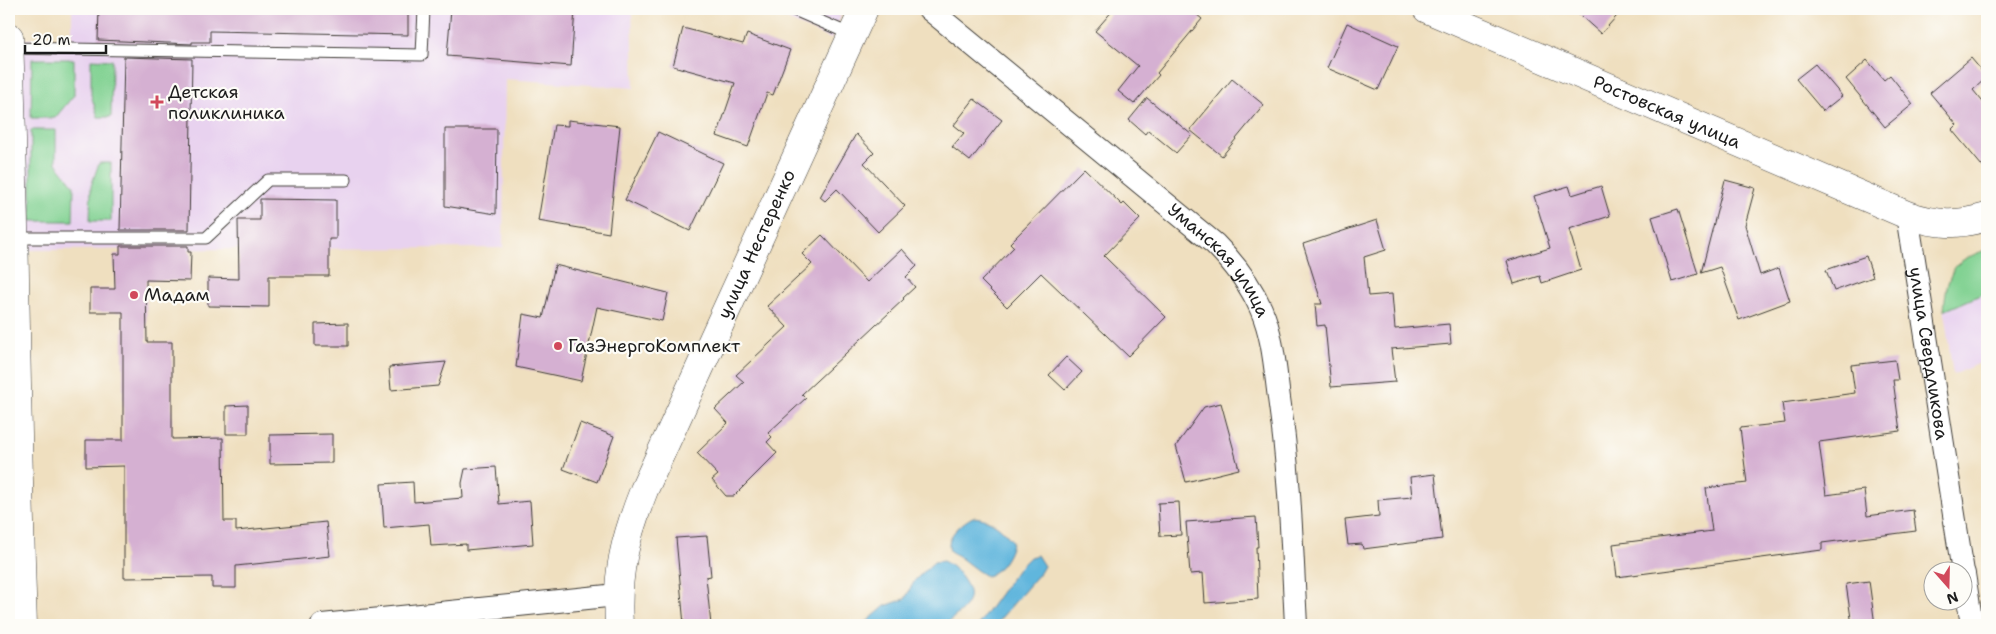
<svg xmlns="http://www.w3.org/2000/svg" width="1996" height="634" font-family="'Shantell Sans',sans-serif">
	<rect width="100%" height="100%" fill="#fdfcf7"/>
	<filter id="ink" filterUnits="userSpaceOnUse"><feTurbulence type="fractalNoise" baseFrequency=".02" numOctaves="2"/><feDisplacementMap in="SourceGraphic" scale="10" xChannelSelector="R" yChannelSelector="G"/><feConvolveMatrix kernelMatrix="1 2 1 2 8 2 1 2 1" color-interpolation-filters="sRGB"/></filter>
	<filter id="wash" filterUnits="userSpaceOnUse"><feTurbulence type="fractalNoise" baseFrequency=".0096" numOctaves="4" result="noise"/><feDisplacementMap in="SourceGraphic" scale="20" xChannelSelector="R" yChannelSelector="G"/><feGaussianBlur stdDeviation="1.12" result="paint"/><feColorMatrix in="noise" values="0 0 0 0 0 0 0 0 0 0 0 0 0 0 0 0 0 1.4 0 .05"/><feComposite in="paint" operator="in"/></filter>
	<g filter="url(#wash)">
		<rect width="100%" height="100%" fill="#efdfbf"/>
		<path fill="#e8d2ef" d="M 72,9 L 632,9 L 634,88 L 505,79 L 503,248 L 25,250 L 19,39 L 72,39 Z
			M 718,9 L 820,9 L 841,16 L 831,39 L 783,18 Z
			M 1987,249 L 1987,360 L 1953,375 L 1944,311 L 1948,284 L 1953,272 L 1959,263 Z"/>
		<path fill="#82d293" stroke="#4f7758" d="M 32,59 L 74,59 L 74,95 L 55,118 L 31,118 Z
			M 91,59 L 112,60 L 111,117 L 98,117 L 91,95 Z
			M 31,130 L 56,130 L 56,163 L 74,186 L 73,221 L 31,221 Z
			M 99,163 L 111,163 L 111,221 L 90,221 L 91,186 Z
			M 1987,249 L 1987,292 L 1944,311 C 1945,296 1947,274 1959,263 C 1966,257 1979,253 1987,249 Z"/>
		<path fill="#61b6dd" stroke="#3e697c" d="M 973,517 C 990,518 1002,528 1012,541 C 1012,553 998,574 986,576 C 973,569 963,558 950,551 C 945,537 961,523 973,517 Z
			M 1037,555 L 1044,566 L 1040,573 L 995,625 L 978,625 L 1018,569 L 1030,557 Z
			M 943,561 C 952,565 957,571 963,579 C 979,601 962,611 944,625 L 863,625 L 885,606 L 905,599 L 915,580 L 934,562 Z"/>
		<g id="blocks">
			<path fill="#d5b0d2" d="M 99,9 L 408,9 L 408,35 L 210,31 L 210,42 L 192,42 L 192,44 L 98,40 Z
				M 451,9 L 575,9 L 571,66 L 447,56 Z
				M 1114,9 L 1190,9 L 1202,19 L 1157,73 L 1159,75 L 1134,104 L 1118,91 L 1138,66 L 1095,31 Z
				M 1573,9 L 1623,9 L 1601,34 Z
				M 1347,23 L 1398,46 L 1378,90 L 1327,68 Z
				M 683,28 L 743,44 L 747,34 L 790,50 L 773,95 L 767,93 L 748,147 L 717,136 L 735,83 L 673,66 Z
				M 124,57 L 192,59 L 189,230 L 120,230 Z
				M 1971,58 L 1987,77 L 1973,90 L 1987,107 L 1987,172 L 1952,130 L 1957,125 L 1930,93 Z
				M 1867,60 L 1884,80 L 1890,75 L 1913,104 L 1885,127 L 1846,79 Z
				M 1815,64 L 1842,96 L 1823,111 L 1796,79 Z
				M 1232,79 L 1264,105 L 1222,156 L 1190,130 Z
				M 1147,98 L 1192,135 L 1176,153 L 1148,130 L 1145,134 L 1129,120 Z
				M 974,99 L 1002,120 L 970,161 L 952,147 L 964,133 L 954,125 Z
				M 568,120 L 620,126 L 609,233 L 538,221 L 554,125 L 568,126 Z
				M 445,129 L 497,129 L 496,214 L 445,206 Z
				M 658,132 L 723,163 L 690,231 L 625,200 Z
				M 856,134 L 874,153 L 864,163 L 905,206 L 878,232 L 837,189 L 825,201 L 820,197 Z
				M 1084,168 L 1122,205 L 1124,203 L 1140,219 L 1104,256 L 1166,317 L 1128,356 L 1041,273 L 1007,307 L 981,281 L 1014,247 L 1010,243 Z
				M 1725,180 L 1755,188 L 1745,225 L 1760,275 L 1779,268 L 1790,301 L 1739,320 L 1720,267 L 1701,273 Z
				M 1569,186 L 1572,195 L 1601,186 L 1610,216 L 1569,229 L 1581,270 L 1542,283 L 1540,276 L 1514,284 L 1507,261 L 1550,248 L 1534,196 Z
				M 260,199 L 336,200 L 336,239 L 329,239 L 329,276 L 269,276 L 269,307 L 208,306 L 208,278 L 239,279 L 238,220 L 260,220 Z
				M 1678,209 L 1698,274 L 1672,282 L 1652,217 Z
				M 1377,220 L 1386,250 L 1364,257 L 1368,296 L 1392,294 L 1395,329 L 1449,324 L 1451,344 L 1391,349 L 1395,382 L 1331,387 L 1325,325 L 1317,326 L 1315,304 L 1322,304 L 1303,244 Z
				M 822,235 L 867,282 L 902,249 L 917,266 L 906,277 L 915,287 L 903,298 L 904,299 L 802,394 L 806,398 L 768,433 L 772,437 L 767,442 L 777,453 L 734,496 L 726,496 L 712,480 L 718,475 L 697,453 L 728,423 L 715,409 L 744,382 L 736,375 L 787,327 L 767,306 L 812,264 L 802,254 Z
				M 120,246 L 188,246 L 188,252 L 191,252 L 190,281 L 146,280 L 147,342 L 172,342 L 172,439 L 223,438 L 224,521 L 236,521 L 236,531 L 326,522 L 330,556 L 236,566 L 236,588 L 212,588 L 212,577 L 124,578 L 124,466 L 86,467 L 86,440 L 123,440 L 123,312 L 90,312 L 90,289 L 115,289 L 114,254 L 120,254 Z
				M 1866,256 L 1873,277 L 1834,291 L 1826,270 Z
				M 555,265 L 668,293 L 662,321 L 597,307 L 581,381 L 516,367 L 523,314 L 543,318 Z
				M 348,323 L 348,346 L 315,346 L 315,324 Z
				M 1066,357 L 1082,372 L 1065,390 L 1049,375 Z
				M 1895,360 L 1898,380 L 1893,380 L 1900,431 L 1819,442 L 1826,495 L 1864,490 L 1867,516 L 1913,510 L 1916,531 L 1822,543 L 1822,550 L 1617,577 L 1613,544 L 1712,531 L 1706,488 L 1747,483 L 1740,428 L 1785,423 L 1782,403 L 1855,393 L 1851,365 Z
				M 446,362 L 438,386 L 391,390 L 389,367 Z
				M 1221,403 L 1239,469 L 1186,482 L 1176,446 L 1204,407 Z
				M 248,405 L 248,434 L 226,434 L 226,406 Z
				M 580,423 L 614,436 L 597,482 L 563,469 Z
				M 332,434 L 332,463 L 270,464 L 270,435 Z
				M 496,467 L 499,504 L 530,501 L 533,544 L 466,550 L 466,544 L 431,546 L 429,524 L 384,528 L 381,484 L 413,482 L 414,502 L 463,498 L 462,483 L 465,469 Z
				M 1435,474 L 1442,539 L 1363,549 L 1362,544 L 1348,545 L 1345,520 L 1379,516 L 1378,500 L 1412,497 L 1410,477 Z
				M 1179,502 L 1181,535 L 1160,536 L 1158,503 Z
				M 1256,517 L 1258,547 L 1256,547 L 1258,599 L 1205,603 L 1203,573 L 1190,574 L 1186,522 Z
				M 707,536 L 711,576 L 706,577 L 711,625 L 684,625 L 676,538 Z
				M 1869,581 L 1875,625 L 1852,625 L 1846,584 Z"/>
		</g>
	</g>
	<g filter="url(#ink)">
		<use href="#blocks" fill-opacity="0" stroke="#3c3934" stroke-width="1"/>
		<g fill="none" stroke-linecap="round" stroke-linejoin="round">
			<g stroke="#3c3934" stroke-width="13">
				<path id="service" d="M 792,9 L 852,35
					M 10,48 L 422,55 L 424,9
					M 15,238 L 206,238 L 268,180 L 346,180"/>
			</g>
			<g stroke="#3c3934" stroke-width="24">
				<g id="minor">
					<path id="s1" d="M 929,9 L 1215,244 C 1234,263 1250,284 1261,309 C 1273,336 1275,368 1279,398 C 1290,473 1292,549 1296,625"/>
					<path id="s2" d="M 1907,215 L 1963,572"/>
					<path d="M 1964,574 L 1972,625"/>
					<path d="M 322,625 L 617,595"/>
				</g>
			</g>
			<g stroke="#3c3934" stroke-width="29">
				<g id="tertiary">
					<path id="s3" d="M 1427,9 L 1907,215 C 1938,225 1956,226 1987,217"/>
					<path id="s4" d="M 619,625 C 616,573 625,538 644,490 L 864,9"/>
				</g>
			</g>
			<g stroke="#3c3934" stroke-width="29">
				<path id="secondary" d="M 9,37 C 16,233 16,429 23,625"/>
			</g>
			<use href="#service" stroke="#fff" stroke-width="11"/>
			<use href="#minor" stroke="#fff" stroke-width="22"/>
			<use href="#tertiary" stroke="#fff" stroke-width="28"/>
			<use href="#secondary" stroke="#fff" stroke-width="28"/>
		</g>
	</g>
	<g fill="#d1495b" stroke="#fdfcf7" stroke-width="2">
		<path d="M154.5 94.5h5v5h5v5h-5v5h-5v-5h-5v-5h5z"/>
		<circle cx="134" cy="295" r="5"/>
		<circle cx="558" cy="346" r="5"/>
	</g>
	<g text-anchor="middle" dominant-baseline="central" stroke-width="4.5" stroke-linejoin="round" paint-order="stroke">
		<g font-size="18" fill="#1c1c1c" stroke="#fdfcf7" text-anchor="start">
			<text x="168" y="92">Детская<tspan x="168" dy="21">поликлиника</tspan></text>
			<text x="144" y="295">Мадам</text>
			<text x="568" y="346">ГазЭнергоКомплект</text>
		</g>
		<g font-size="18" fill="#1c1c1c" stroke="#fdfcf7">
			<text stroke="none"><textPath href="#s3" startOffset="261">Ростовская улица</textPath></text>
			<text stroke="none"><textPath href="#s4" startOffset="409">улица Нестеренко</textPath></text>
			<text stroke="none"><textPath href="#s1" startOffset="385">Уманская улица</textPath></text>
			<text stroke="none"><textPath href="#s2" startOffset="140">улица Свердликова</textPath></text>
		</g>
	</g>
	<rect width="1996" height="634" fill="none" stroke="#fdfcf7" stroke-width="30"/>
	<g transform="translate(1948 586) rotate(160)"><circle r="24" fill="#fdfcf7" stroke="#a3a29f"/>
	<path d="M0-4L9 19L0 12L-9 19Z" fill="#d1495b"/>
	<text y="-8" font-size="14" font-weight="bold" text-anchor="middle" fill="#1c1c1c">N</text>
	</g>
	<path d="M25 45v8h81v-8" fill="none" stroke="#1c1c1c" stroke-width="2.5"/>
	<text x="32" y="45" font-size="15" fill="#1c1c1c" stroke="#fdfcf7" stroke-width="4" paint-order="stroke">20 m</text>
</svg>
